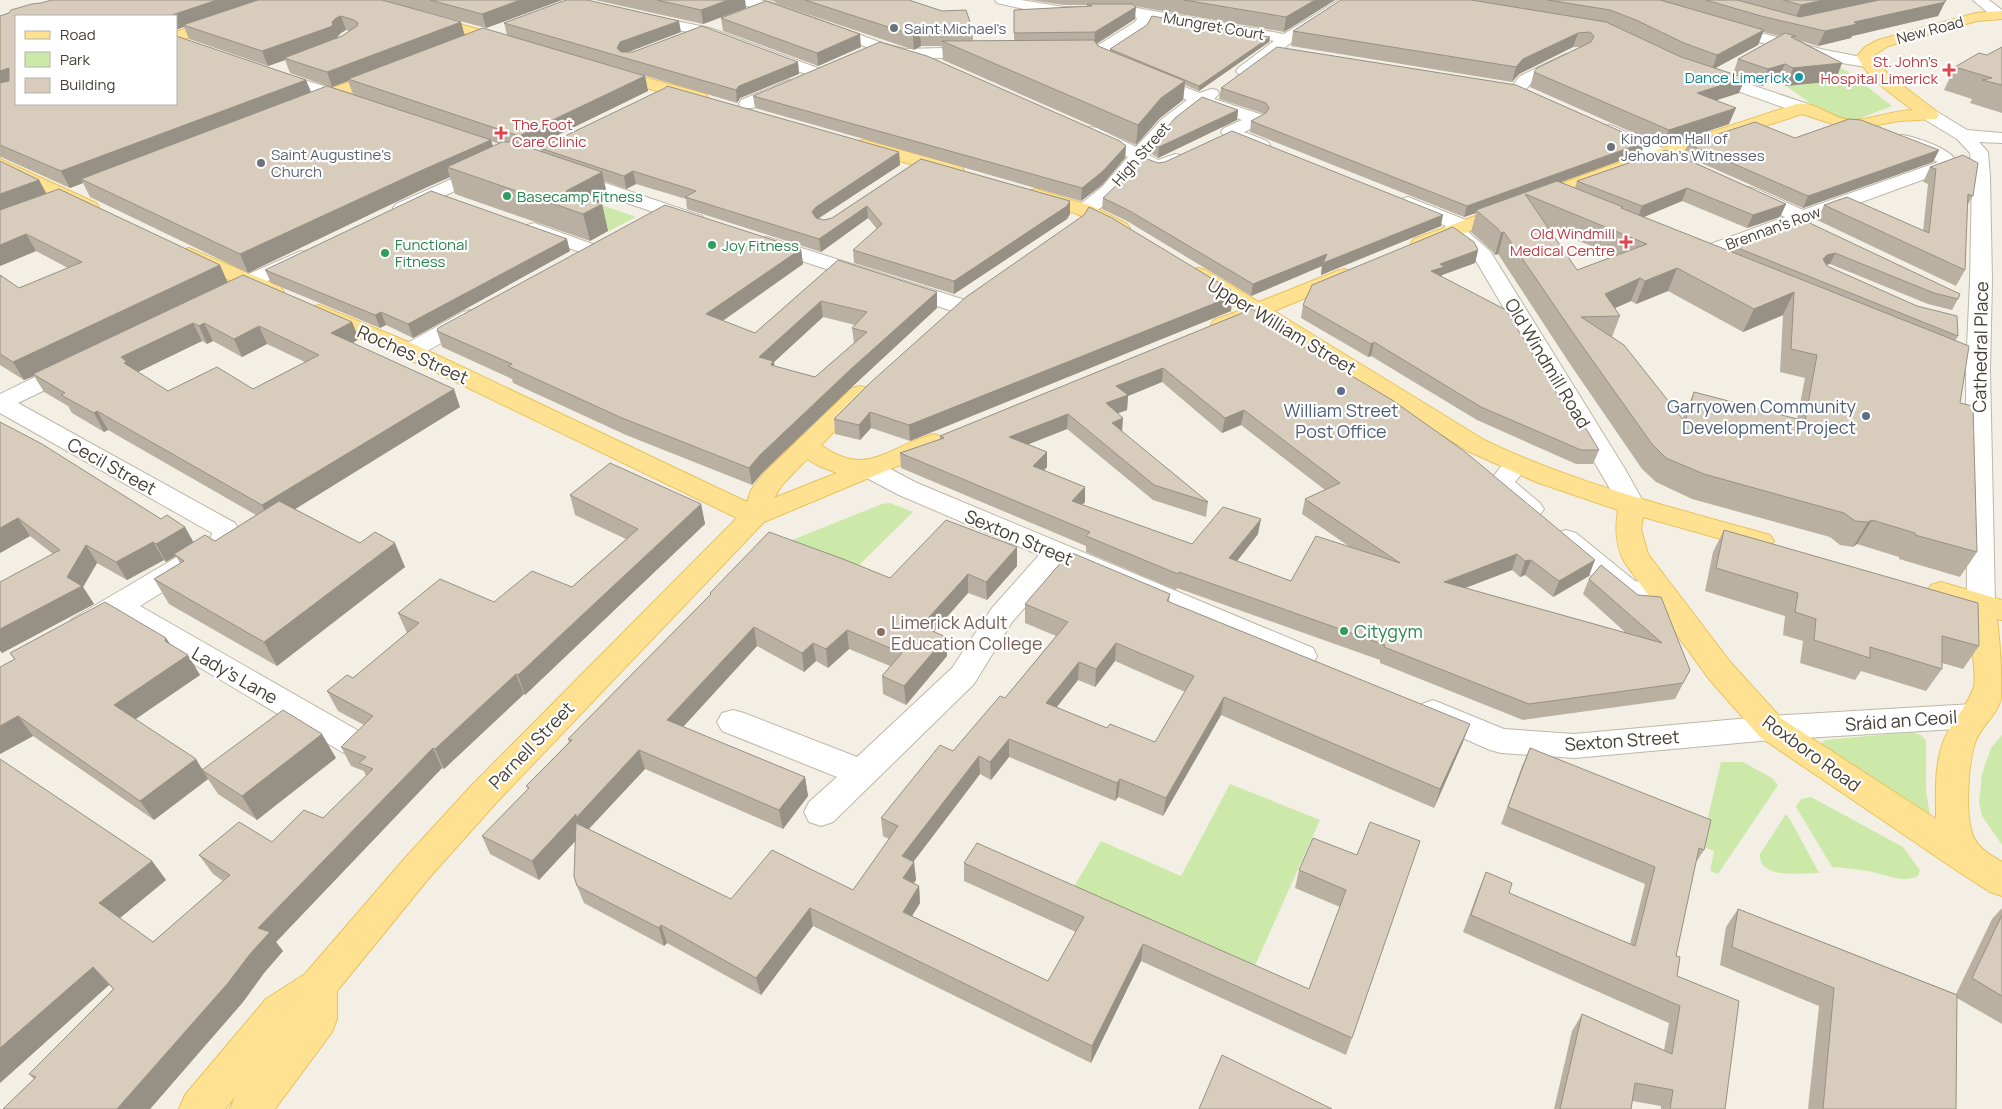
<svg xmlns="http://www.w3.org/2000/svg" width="2002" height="1109" font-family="Manrope,sans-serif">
	<rect width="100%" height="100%" fill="#f3efe4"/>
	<path fill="#cce9aa" d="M 1839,67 L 1847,71 L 1892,106 L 1858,119 L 1842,119 L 1812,107 L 1806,100 L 1786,86 L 1833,81 Z
		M 598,204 L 636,217 L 609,231 L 573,218 Z
		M 890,503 L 913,512 L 849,575 L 782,544 L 882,504 Z
		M 1912,732 L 1921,735 L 1926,741 L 1926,790 L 1930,816 L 1820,745 L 1825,740 Z
		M 2002,735 L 2002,845 L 1982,816 L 1979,802 L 1982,774 L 1991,748 Z
		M 1721,762 L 1743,762 L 1772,778 L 1778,785 L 1718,874 L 1710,871 L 1714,851 L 1701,846 Z
		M 1230,784 L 1320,820 L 1249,979 L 1069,895 L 1101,841 L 1181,876 Z
		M 1811,797 L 1903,847 L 1920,870 L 1918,876 C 1903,884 1884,874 1868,871 C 1856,869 1844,868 1832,867 L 1796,807 L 1801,799 Z
		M 1786,814 L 1791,821 L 1819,873 C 1802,873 1758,880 1760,854 Z"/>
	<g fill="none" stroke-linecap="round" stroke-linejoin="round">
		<g stroke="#bfb7a6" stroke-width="2">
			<path id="minor" d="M 732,0 L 760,0 L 773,3 L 885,44 L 906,49 L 981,47 L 987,49 L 989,52 L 987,55 L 981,57 L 909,59 L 875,50 L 764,10 L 734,3 Z
				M 995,0 L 1021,0 L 1064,7 L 1131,7 L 1284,34 L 1339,0 L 1356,0 L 1292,42 L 1250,74 L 1238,74 L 1236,71 L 1238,68 L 1274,41 L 1151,19 L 1146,28 L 1104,55 L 1092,55 L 1090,52 L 1092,49 L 1135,22 L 1137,19 L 1135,16 L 1042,13 L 997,3 Z
				M 1973,0 L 1989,0 L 2002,10 L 2002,19 L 1994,18 Z
				M 642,14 L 710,28 L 823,70 L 825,73 L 823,76 L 811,76 L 701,35 L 637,21 L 635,18 L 637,15 Z
				M 1724,23 L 1825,50 L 1872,59 L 1874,62 L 1872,65 L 1866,67 L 1824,60 L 1719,31 L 1716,28 L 1719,25 Z
				M 1566,54 L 1572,56 L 1574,59 L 1572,62 L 1532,82 L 1523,93 L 1511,93 L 1509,90 L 1520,76 Z
				M 272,70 L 359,97 L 361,101 L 359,105 L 353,106 L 266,78 L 264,75 L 266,72 Z
				M 1707,70 L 1808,104 L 1810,108 L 1808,112 L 1796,112 L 1701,78 L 1699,75 L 1701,72 Z
				M 1149,73 L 1200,93 L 1211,89 L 1217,90 L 1219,94 L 1214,99 L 1263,115 L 1266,119 L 1263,123 L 1244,132 L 1267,141 L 1270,145 L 1267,149 L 1261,150 L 1224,136 L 1221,132 L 1224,128 L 1242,120 L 1201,105 L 1175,126 L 1149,155 L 1158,160 L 1175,154 L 1181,155 L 1184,159 L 1181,163 L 1158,172 L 1141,165 C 1128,181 1100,220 1078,214 L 1075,210 L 1078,206 L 1102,187 L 1128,157 L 1085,136 L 1082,132 L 1085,128 L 1091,127 L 1097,128 L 1136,147 L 1162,119 L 1187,100 L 1143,81 L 1141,78 L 1143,75 Z
				M 789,80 L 795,82 L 797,85 L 795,88 L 753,108 L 741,108 L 739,104 L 741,100 Z
				M 1930,110 L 1936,111 L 1967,130 L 2002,133 L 2002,143 L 1979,142 L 1988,152 L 1990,177 L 1992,281 L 1990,369 L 1995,604 L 1991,611 L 1981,614 L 1971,611 L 1967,604 L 1966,369 L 1970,281 L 1972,177 L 1970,153 L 1957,139 L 1924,119 L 1921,115 L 1924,111 Z
				M 1610,125 L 1695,162 L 1698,166 L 1695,170 L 1689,171 L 1683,170 L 1604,134 L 1601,130 L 1604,126 Z
				M 1903,135 C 1918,138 1953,149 1958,164 L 1955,168 L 1705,259 L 1698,261 L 1691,259 L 1688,255 L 1691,251 L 1785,217 L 1742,197 L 1740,193 L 1742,189 L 1749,187 L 1756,189 L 1803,210 L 1938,162 L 1897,144 L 1894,140 L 1897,136 Z
				M 487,163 L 493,165 L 496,169 L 493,173 L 410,212 L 403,214 L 396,212 L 393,208 L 396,204 Z
				M 570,171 L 702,216 L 705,220 L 702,224 L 695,226 L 688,224 L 563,181 L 561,177 L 563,173 Z
				M 1408,197 L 1471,222 L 1474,226 L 1467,231 L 1490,251 L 1625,469 L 1645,505 L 1641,511 L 1632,513 L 1623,511 L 1472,254 C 1463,246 1449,240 1442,230 L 1446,226 L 1401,207 L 1398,203 L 1401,199 Z
				M 534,223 L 598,246 L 601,250 L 598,254 L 591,256 L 527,233 L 524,229 L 527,225 Z
				M 767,237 L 965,300 L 968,305 L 965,310 L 957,311 L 949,310 L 760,247 L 757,243 L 760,239 Z
				M 301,251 L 308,253 L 311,257 L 308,261 L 233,298 L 225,299 L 217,298 L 214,293 L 217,288 Z
				M 471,310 L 479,312 L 482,317 L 479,322 L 418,356 L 410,358 L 402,356 L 399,351 L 402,346 L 463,312 Z
				M 72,361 L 80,363 L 84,368 L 80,373 L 18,403 L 235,523 C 240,531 240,539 235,547 L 140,606 L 364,734 L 369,743 L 364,752 L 353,755 L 342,752 L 118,619 C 102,628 89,639 72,633 L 67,626 L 72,619 L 211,537 L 212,533 L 0,413 L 0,394 L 64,363 Z
				M 1515,458 L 1524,460 L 1528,466 L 1515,482 L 1540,503 L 1544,509 L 1540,515 C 1519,521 1500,499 1489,482 L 1506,460 Z
				M 870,461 L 879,463 L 917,483 L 1313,648 L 1317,656 L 1313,664 L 1302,667 L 1291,664 L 1062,565 L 1012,622 L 974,684 L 833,822 L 821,826 L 809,822 L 804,812 L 809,802 L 837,777 L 722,731 L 717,722 L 722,713 L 733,710 L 744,713 L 857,757 L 952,668 L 992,608 L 1039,555 L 899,495 L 861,475 L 857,469 L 861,463 Z
				M 1566,530 L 1576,533 L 1635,581 L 1675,591 L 1679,598 L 1675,605 C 1629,618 1588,572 1556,545 L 1552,539 L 1556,533 Z
				M 1433,700 L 1504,729 L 1574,734 L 1771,716 L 1973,704 L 1984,708 L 1989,716 L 1984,724 L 1973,728 L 1771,740 L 1574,758 L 1501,753 L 1490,750 L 1422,720 L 1417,712 L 1422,704 Z"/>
		</g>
		<g stroke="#e8c25c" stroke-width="2">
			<path id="major" d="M 271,0 L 292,0 L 290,3 L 176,42 L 176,32 Z
				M 351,0 L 374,0 L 513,39 L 516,42 L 513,45 L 503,45 L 353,3 Z
				M 2002,11 L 2002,19 L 1977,21 L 1888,46 L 1873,56 L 1889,75 L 1936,111 L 1939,115 L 1936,119 L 1899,121 L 1851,130 L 1802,114 L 1623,173 L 1428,247 L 1421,249 L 1414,247 L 1411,243 L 1414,239 L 1611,165 L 1796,104 C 1815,100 1833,120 1852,120 C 1872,119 1892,111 1913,110 C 1893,95 1868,79 1857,56 L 1865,47 L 1878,40 L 1976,13 Z
				M 609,68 L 706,94 L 708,98 L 706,102 L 700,103 L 603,76 L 601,73 L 603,70 Z
				M 384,69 L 390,71 L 392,74 L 390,77 L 312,108 L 300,108 L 298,104 L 300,100 Z
				M 864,140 L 962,167 L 964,171 L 962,175 L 955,177 L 858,149 L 855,145 L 858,141 Z
				M 0,159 L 96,203 L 99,207 L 96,211 L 89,213 L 82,211 L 0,171 Z
				M 1035,189 L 1092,206 L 1127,224 L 1130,228 L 1127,232 C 1109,237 1093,220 1077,214 C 1061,208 1044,204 1028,199 L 1026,195 L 1028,191 Z
				M 189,248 L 281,287 L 284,292 L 281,297 L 273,298 L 265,297 L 182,258 L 179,254 L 182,250 Z
				M 1198,268 L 1205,270 L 1259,302 L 1337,271 L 1344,269 L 1351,271 L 1354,275 L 1351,279 L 1274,311 L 1486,441 C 1577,484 1673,508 1770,535 L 1774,541 L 1770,547 L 1760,550 L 1643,517 L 1641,529 L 1648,554 L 1731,663 L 1782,719 L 1936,819 C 1936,792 1934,765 1944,740 C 1951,722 1970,703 1974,686 C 1977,672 1969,627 1967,610 L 1931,599 L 1927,592 L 1931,585 L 1941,582 L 2002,600 L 2002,620 L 1997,619 C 2000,644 2002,673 2001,698 C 1998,714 1982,725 1976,740 C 1968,761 1964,818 1974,838 C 1980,850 1991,855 2002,862 L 2002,896 L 1990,892 L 1959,872 L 1760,737 L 1709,679 L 1625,563 C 1615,546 1615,528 1618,510 L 1536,482 L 1468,451 L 1256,319 C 1242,324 1229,333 1214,330 L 1211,325 L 1214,320 L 1241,310 L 1191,278 L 1188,274 L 1191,270 Z
				M 319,305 L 418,346 L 747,502 L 751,490 L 764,473 L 852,388 L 860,386 L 868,388 L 872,393 L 821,445 C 868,479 888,446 934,434 L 943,437 L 946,442 L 943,447 L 764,522 L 496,803 L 429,878 L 337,991 L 337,1019 L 332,1032 L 275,1109 L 230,1109 L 235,1097 L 225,1109 L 179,1109 L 185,1095 L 266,999 L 305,974 L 405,858 L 472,785 L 737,518 L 402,356 L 311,317 L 308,312 L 311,307 ZM 807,459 L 819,466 L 837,473 L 774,498 L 782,485 Z"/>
		</g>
		<use href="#minor" fill="#fff" fill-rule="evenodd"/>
		<use href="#major" fill="#ffe291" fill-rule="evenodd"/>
	</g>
	<path fill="#bab0a2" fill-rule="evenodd" d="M 52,0 L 562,0 L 486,28 L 411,8 L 465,35 L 507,35 L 504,23 L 681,32 L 629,52 L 798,62 L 799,74 L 740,98 L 737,103 L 548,47 L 645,76 L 648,91 L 531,148 L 541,152 L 540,148 L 899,152 L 900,165 L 818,219 L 824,220 L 832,218 L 921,159 L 1070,201 L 1070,214 L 1067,219 L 954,294 L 854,263 L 853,250 L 877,229 L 868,218 L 821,252 L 687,209 L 686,199 L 636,184 L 626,189 L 604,181 L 608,199 L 600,203 L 602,204 L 608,231 L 590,241 L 455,194 L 450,177 L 425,188 L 248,273 L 90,197 L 83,183 L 70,188 L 1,157 L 0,158 L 0,16 ZM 16,16 L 184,27 L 189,39 L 268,66 L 285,60 L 290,73 L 327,86 L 311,92 L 306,80 ZM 346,30 L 349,31 L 342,36 L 338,37 L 337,37 L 341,33 ZM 348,81 L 353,94 L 332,87 ZM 491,141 L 499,144 L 493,146 Z
		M 595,0 L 745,0 L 746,8 L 703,24 Z
		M 767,0 L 909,0 L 973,31 L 973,41 L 1014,41 L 1014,10 L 1087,6 L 1087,5 L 1064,5 L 1030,0 L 1335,0 L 1284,32 L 1134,6 L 1135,19 L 1097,44 L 1098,46 L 1110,51 L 1110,49 L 1270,37 L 1269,42 L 1199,91 L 1185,85 L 1183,100 L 1160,118 L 1136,145 L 943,60 L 942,46 L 921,46 L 914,50 L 777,4 L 774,1 Z
		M 1341,0 L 1946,0 L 1938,16 L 1852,36 L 1851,38 L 1818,46 L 1801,41 L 1842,63 L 1835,81 L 1786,86 L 1777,81 L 1761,86 L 1744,81 L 1739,93 L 1717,100 L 1729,124 L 1663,146 L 1530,87 L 1534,72 L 1580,47 L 1573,47 L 1519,74 L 1512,82 L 1291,46 L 1293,31 ZM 1763,32 L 1779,36 L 1738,59 L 1733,74 L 1715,68 L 1758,45 Z
		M 721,18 L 861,47 L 818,66 L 723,31 Z
		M 2002,47 L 2002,113 L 1970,103 L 1972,99 L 1944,90 L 1955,67 L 1987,55 Z
		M 1221,88 L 1645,142 L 1641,153 L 1560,182 L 1575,188 L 1577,181 L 1666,150 L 1786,204 L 1780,217 L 1747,228 L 1682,201 L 1643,217 L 1730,251 L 1733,246 L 1799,218 L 1958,299 L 1952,310 L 1928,304 L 1830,264 L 1826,265 L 1827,266 L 1958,336 L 1955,341 L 1960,403 L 1977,552 L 1960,577 L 1899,559 L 1899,557 L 1857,544 L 1853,547 L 1840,545 L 1830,537 L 1692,499 L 1656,482 L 1642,469 L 1570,364 L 1498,254 L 1495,255 L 1491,250 L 1471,232 L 1476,213 L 1464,217 L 1250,132 L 1251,121 L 1265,114 L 1219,99 ZM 1548,228 L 1615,256 L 1577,270 ZM 1668,291 L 1743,332 L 1783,315 L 1780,372 L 1805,378 L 1797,419 L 1694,392 L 1682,419 L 1612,337 L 1620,316 L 1615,308 L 1631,301 L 1636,304 Z
		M 753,96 L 1126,146 L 1125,158 L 1102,185 L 1081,201 L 755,108 Z
		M 1238,110 L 1237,120 L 1158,158 L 1152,154 L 1153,144 Z
		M 1795,138 L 1939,150 L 1933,162 L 1803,208 L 1683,155 L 1688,144 Z
		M 1963,155 L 1973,196 L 1967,206 L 1965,270 L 1956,286 L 1817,220 L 1824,205 L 1923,231 L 1928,184 L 1923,182 L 1930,167 Z
		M 1158,163 L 1441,226 L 1321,275 L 1322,266 L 1251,296 L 1127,221 L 1102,209 L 1103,198 Z
		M 39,180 L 47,194 L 228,282 L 352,322 L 359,339 L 353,343 L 460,407 L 295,509 L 405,567 L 277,666 L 169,604 L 154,579 L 180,563 L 176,556 L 166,562 L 164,560 L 127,580 L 97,563 L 83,587 L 94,604 L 2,653 L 0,651 L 0,582 L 53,554 L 30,536 L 0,553 L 0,422 L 161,519 L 185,527 L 193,542 L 215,541 L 256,515 L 108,430 L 104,432 L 72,413 L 68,406 L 44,392 L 34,376 L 24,380 L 0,365 L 0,275 L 19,288 L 68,268 L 36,251 L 0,266 ZM 202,341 L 207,344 L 213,341 L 242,357 L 267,344 L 305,362 L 253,389 L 168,391 L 137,372 Z
		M 801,249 L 803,264 L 723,321 L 755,333 L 838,260 L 937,292 L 937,308 L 854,385 L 763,472 L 752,485 L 626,435 L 513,383 L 512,379 L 442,347 L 437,331 ZM 823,317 L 855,325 L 852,328 L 854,343 L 815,377 L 774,366 L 774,362 Z
		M 1478,250 L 1475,263 L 1442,275 L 1441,276 L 1568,412 L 1599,450 L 1593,464 L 1576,464 L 1477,420 L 1371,356 L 1368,357 L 1301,318 L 1303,305 Z
		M 570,251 L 413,338 L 386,325 L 380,328 L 271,283 L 265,270 Z
		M 1231,290 L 1231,311 L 910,441 L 871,428 L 860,440 L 835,434 L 834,419 Z
		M 1252,309 L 1288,332 L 1287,337 L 1589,576 L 1553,597 L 1525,575 L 1520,577 L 1512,570 L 1465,588 L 1626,633 L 1583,594 L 1589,579 L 1601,565 L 1690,670 L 1675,699 L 1523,720 L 1380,663 L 1380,660 L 1177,588 L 1176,590 L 1086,552 L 1086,546 L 901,468 L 900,453 L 940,439 L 940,436 ZM 1162,382 L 1222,433 L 1241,425 L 1325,490 L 1305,499 L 1302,514 L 1350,547 L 1291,581 L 1237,561 L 1258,534 L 1192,544 L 1082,505 L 1085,502 L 1085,487 L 1044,470 L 1047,467 L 1047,452 L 1028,444 L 1067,429 L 1153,500 L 1206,517 L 1208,502 L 1122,432 L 1118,413 L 1127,410 L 1128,396 Z
		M 570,495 L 701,504 L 705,524 L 525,695 L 524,694 L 444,769 L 442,768 L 276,942 L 283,951 L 264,973 L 243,1002 L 150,1109 L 3,1109 L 34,1079 L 29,1074 L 113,989 L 109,985 L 0,1083 L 152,861 L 166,880 L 120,918 L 153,942 L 223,881 L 213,874 L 199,855 L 272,842 L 323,818 L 366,776 L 364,771 L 351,766 L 341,747 L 364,725 L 338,711 L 327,691 L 353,678 L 407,633 L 398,613 L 494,602 L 572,587 L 626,539 L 575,515 Z
		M 1724,530 L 1979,646 L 1963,669 L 1942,663 L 1942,669 L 1926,691 L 1861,671 L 1855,680 L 1800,663 L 1803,641 L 1783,635 L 1785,616 L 1705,591 L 1713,552 Z
		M 1017,547 L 1017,566 L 987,600 L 968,593 L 934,632 L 946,637 L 947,656 L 906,705 L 883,694 L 882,676 L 890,666 L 849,649 L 828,668 L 816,661 L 804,672 L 757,646 L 683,727 L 805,777 L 808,796 L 783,829 L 645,769 L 589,829 L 731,899 L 853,890 L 889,839 L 883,836 L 881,818 L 953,751 L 1005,698 L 1056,636 L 1025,623 L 1025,604 L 1170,594 L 1169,602 L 1463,742 L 1434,808 L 1221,715 L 1163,816 L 1118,797 L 1115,801 L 1009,757 L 991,780 L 980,774 L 914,861 L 914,862 L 916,880 L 913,883 L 919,886 L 920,903 L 912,916 L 1048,981 L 1076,932 L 964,881 L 964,863 L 1309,989 L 1340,907 L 1295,888 L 1299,870 L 1357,855 L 1352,1038 L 1346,1055 L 1141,961 L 1091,1063 L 813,926 L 761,995 L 667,943 L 664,946 L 584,903 L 577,886 L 575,841 L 539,880 L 490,854 L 482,836 L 528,789 L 526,786 L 569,742 L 568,739 L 710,595 L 710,593 L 890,578 ZM 1115,661 L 1185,692 L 1155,742 L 1107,728 L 1056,707 L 1078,680 L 1095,687 Z
		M 171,645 L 200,675 L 135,719 L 203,769 L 336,758 L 257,820 L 218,794 L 208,779 L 154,820 L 33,736 L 0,754 L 14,659 L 10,653 Z
		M 1530,748 L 1704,850 L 1695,864 L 1676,956 L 1677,976 L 1725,1109 L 1661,1109 L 1661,1106 L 1632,1101 L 1631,1109 L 1554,1109 L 1572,1031 L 1582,1014 L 1664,1050 L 1669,1023 L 1463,932 L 1479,889 L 1486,872 L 1509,893 L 1630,944 L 1645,884 L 1501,824 L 1522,766 Z
		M 2002,908 L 2002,1024 L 1957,998 L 1956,1109 L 1808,1109 L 1819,1006 L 1720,965 L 1726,927 L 1738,909 L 1956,994 L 1992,919 Z"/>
	<path fill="#979084" d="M 217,0 L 265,0 L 183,25 L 184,27 L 176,30 L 176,16 L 169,16 Z
		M 520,0 L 562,0 L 486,28 L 482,14 Z
		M 728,0 L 745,0 L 746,8 L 703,24 L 701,10 Z
		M 1315,0 L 1335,0 L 1284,32 L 1286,17 Z
		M 1823,0 L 1878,0 L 1795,19 L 1801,5 Z
		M 1946,0 L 1938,16 L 1852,36 L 1851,38 L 1818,46 L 1825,31 L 1854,22 Z
		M 1136,7 L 1135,19 L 1094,45 L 1095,32 Z
		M 341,16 L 346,30 L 341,33 L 337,37 L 338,39 L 284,58 L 285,60 L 268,66 L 262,51 L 332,22 L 336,18 Z
		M 679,21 L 681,32 L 622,54 L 617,48 L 620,42 Z
		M 461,22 L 465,36 L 348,79 L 348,81 L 332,87 L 327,72 Z
		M 1764,30 L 1758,45 L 1712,70 L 1717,55 Z
		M 920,31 L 921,46 L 914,50 L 913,35 Z
		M 1578,33 L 1573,47 L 1519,74 L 1512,82 L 1516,67 L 1523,59 Z
		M 860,34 L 861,47 L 818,66 L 817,53 Z
		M 1270,37 L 1269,42 L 1199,91 L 1199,86 Z
		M 798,62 L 799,74 L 740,98 L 737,103 L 736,90 L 739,86 Z
		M 1842,63 L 1835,81 L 1786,86 L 1793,68 Z
		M 1785,64 L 1777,81 L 1761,86 L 1768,69 Z
		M 9,68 L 16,82 L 0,88 L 0,71 Z
		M 645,76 L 648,91 L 523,152 L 519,136 Z
		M 1745,78 L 1739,93 L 1692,108 L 1697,93 Z
		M 306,80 L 312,95 L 81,179 L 83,183 L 70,188 L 61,171 Z
		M 1185,81 L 1183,100 L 1160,118 L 1136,145 L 1138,125 L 1161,98 Z
		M 1736,108 L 1729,124 L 1663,146 L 1669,130 Z
		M 1238,110 L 1237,120 L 1158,158 L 1159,147 Z
		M 491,140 L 496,157 L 447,167 L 450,177 L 425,188 L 248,273 L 240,254 L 420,171 Z
		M 1645,142 L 1641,153 L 1526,195 L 1525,194 L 1476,210 L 1476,213 L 1464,217 L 1467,206 Z
		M 1126,146 L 1125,158 L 1102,185 L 1081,201 L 1082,188 Z
		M 1939,150 L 1933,162 L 1803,208 L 1808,196 Z
		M 899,152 L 900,165 L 817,219 L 812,212 L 816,207 Z
		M 633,171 L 636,184 L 626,189 L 624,176 Z
		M 602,172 L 608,199 L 581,213 L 566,191 Z
		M 39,180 L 48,197 L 0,215 L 0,194 Z
		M 1687,188 L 1682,201 L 1637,220 L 1642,206 Z
		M 1070,201 L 1070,214 L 1067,219 L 954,294 L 954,281 Z
		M 602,204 L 608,231 L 590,241 L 583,214 Z
		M 1786,204 L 1780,217 L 1747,228 L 1753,215 Z
		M 867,206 L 868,218 L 821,252 L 819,239 Z
		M 1443,215 L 1441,226 L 1321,275 L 1322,266 L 1251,296 L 1253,284 L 1327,254 Z
		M 1504,232 L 1498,254 L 1495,255 L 1501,233 Z
		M 26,234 L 36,251 L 0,266 L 0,245 Z
		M 567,239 L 570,251 L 413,338 L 408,324 Z
		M 801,249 L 803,264 L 709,330 L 706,314 Z
		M 1478,250 L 1475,263 L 1442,275 L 1440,280 L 1431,271 L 1440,264 Z
		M 1835,253 L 1830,264 L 1821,266 L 1823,259 L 1827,255 Z
		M 220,265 L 228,283 L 33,374 L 34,376 L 24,380 L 13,362 Z
		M 1677,268 L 1668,291 L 1636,304 L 1645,281 Z
		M 1640,278 L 1631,301 L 1597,316 L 1605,294 Z
		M 1231,290 L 1230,297 L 1233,296 L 1231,311 L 910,441 L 909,425 Z
		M 937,292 L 937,308 L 854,385 L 763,472 L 752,485 L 749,468 L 760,455 L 852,368 Z
		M 1794,292 L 1783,315 L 1743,332 L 1754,309 Z
		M 821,301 L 823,317 L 774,362 L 776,378 L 759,357 Z
		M 381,312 L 386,325 L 380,328 L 375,315 Z
		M 352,322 L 359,339 L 339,350 L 331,333 Z
		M 193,323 L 202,341 L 134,374 L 134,382 L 121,357 Z
		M 204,323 L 213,341 L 207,344 L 199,326 Z
		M 259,326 L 267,344 L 242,357 L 234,339 Z
		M 1374,342 L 1371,356 L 1368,357 L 1371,344 Z
		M 1163,368 L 1162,382 L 1128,396 L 1127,410 L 1105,418 L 1106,403 L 1116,386 Z
		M 454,389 L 460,407 L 271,524 L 262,505 Z
		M 1244,410 L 1241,425 L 1222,433 L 1225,418 Z
		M 97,411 L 108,430 L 104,432 L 94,413 Z
		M 870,412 L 871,428 L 860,440 L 859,425 Z
		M 1068,414 L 1067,429 L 1009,452 L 1009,437 Z
		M 1123,418 L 1122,433 L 1112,423 Z
		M 1047,452 L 1047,467 L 1033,481 L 1033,466 Z
		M 1085,487 L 1085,502 L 1071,516 L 1072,501 Z
		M 701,504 L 705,524 L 525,695 L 518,675 Z
		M 18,518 L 30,536 L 0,553 L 0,528 Z
		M 1261,519 L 1258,534 L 1227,574 L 1229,558 Z
		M 1872,520 L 1857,544 L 1853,547 L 1868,522 Z
		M 185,527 L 195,545 L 174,554 L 176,556 L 166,562 L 156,544 Z
		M 153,542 L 164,560 L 127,580 L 116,562 Z
		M 395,543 L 405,567 L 277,666 L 264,642 Z
		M 86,545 L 97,563 L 83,587 L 94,604 L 2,653 L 0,650 L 0,629 L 67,577 Z
		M 1017,547 L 1017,566 L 987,600 L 986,582 Z
		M 1517,554 L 1512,570 L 1439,598 L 1444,582 Z
		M 1531,560 L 1525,575 L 1520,577 L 1525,561 Z
		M 1595,560 L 1589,576 L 1553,597 L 1559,581 Z
		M 968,574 L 968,593 L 922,645 L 921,626 Z
		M 754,627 L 757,646 L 672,739 L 667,720 Z
		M 847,630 L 849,649 L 828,668 L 826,649 Z
		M 946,637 L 947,656 L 906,705 L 904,686 Z
		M 166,638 L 179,657 L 165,641 Z
		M 813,643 L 816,661 L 804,672 L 802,653 Z
		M 1116,643 L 1115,661 L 1095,687 L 1096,669 Z
		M 188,655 L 200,675 L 127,725 L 114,705 Z
		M 1079,662 L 1078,680 L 1046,721 L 1046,703 Z
		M 516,674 L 524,694 L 444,769 L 435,749 Z
		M 1224,697 L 1221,715 L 1163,816 L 1166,798 Z
		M 18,716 L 33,736 L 0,754 L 0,726 Z
		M 1470,724 L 1463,742 L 1434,808 L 1440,789 Z
		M 322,734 L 336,758 L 257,820 L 242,796 Z
		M 1009,739 L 1009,757 L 991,780 L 990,762 Z
		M 433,748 L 442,768 L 276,942 L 283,951 L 264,973 L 243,1002 L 150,1109 L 117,1109 L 258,928 Z
		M 639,750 L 645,769 L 582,836 L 582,834 L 539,880 L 532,861 L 576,814 Z
		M 979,756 L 980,774 L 904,874 L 902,856 Z
		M 196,759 L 208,779 L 154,820 L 140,801 Z
		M 805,777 L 808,796 L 783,829 L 779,810 Z
		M 1120,779 L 1118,797 L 1115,801 L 1117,783 Z
		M 152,861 L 166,880 L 115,922 L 99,903 Z
		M 914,862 L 916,880 L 905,896 L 903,878 Z
		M 919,886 L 920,903 L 904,929 L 903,912 Z
		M 810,908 L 813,926 L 761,995 L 756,978 Z
		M 661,925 L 667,943 L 664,946 L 659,928 Z
		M 1143,944 L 1141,961 L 1091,1063 L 1092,1046 Z
		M 93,967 L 109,985 L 0,1083 L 0,1048 Z"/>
	<path fill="#d8cdbc" stroke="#979084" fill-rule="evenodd" d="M 52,0 L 217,0 L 169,16 L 16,16 L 16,104 L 176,104 L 176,36 L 306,80 L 61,171 L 0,145 L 0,83 L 9,81 L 9,68 L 0,71 L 0,16 L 9,13 L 11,10 L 32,4 L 41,3 Z
		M 258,0 L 382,0 L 461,22 L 327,72 L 284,58 L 342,36 L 357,26 L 358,23 L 354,20 L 341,16 L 336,18 L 332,22 L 333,25 L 330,27 L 262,51 L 183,25 Z
		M 430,0 L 520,0 L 482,14 Z
		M 566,0 L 587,0 L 679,21 L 620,42 L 617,48 L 621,52 L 633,52 L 702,26 L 798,62 L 739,86 L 736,90 L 504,23 Z
		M 657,0 L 728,0 L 701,10 Z
		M 805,0 L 909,0 L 942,11 L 966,10 L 973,31 L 920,31 L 913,35 Z
		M 1184,0 L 1315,0 L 1286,17 Z
		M 1341,0 L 1471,0 L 1606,22 L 1681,57 L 1745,78 L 1697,93 L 1736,108 L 1669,130 L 1534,72 L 1537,68 L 1591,42 L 1594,36 L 1590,32 L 1578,33 L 1523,59 L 1516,67 L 1293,31 Z
		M 1548,0 L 1660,0 L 1764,30 L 1717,55 L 1684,43 L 1636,20 L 1610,10 Z
		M 1706,0 L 1737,0 L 1800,17 L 1879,0 L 1946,0 L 1945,2 L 1854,22 L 1857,24 L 1825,31 L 1761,16 Z
		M 1783,0 L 1823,0 L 1801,5 Z
		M 766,1 L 860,34 L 817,53 L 721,18 Z
		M 1087,4 L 1132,4 L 1136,7 L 1095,32 L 1014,33 L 1014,10 L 1092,6 Z
		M 1152,16 L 1270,37 L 1199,86 L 1110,49 L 1147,25 Z
		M 483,28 L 645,76 L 519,136 L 348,79 Z
		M 1785,33 L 1796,36 L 1791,37 L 1842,63 L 1793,68 L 1785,64 L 1768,69 L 1738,59 Z
		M 1094,40 L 1098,46 L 1185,81 L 1161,98 L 1138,125 L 942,41 Z
		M 880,42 L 927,56 L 1120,141 L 1126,146 L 1102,172 L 1082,188 L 753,96 Z
		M 1277,47 L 1516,85 L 1645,142 L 1467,206 L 1251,121 L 1266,113 L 1269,108 L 1266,103 L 1221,88 Z
		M 2002,47 L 2002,85 L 1982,80 L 1992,78 L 1955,67 L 1979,53 L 1987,55 Z
		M 327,86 L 491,140 L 420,171 L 240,254 L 81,179 Z
		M 667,86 L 899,152 L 816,207 L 812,212 L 816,218 L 824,220 L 832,218 L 921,159 L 1070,201 L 1067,206 L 954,281 L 853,250 L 882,224 L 867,206 L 819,239 L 685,197 L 696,191 L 633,171 L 624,176 L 540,148 L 665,88 Z
		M 1202,97 L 1238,110 L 1159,147 L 1153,144 L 1175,118 Z
		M 1849,119 L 1861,120 L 1939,150 L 1808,196 L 1688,144 L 1755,122 L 1795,138 Z
		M 1232,131 L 1443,215 L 1323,263 L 1327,254 L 1253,284 L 1128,210 L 1103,198 L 1123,179 L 1142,157 L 1158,163 L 1165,162 Z
		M 502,142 L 513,142 L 602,172 L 566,191 L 602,204 L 583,214 L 447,167 Z
		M 1666,150 L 1786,204 L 1753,215 L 1687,188 L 1642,206 L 1577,181 Z
		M 1963,155 L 1978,163 L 1973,196 L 1968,194 L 1965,270 L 1824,205 L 1847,197 L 1929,233 L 1936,169 L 1930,167 Z
		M 0,161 L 39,180 L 0,194 Z
		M 1557,181 L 1623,207 L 1621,208 L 1969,346 L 1960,403 L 1973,406 L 1977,552 L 1915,535 L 1915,533 L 1872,520 L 1868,522 L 1855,521 L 1844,513 L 1704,474 L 1666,458 L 1652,444 L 1578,340 L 1504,232 L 1501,233 L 1497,228 L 1476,210 ZM 1525,194 L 1647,244 L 1577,270 ZM 1677,268 L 1754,309 L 1794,292 L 1791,349 L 1817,355 L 1805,421 L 1694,392 L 1685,422 L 1624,345 L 1581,317 L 1620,316 L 1605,294 L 1640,278 L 1645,281 Z
		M 59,189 L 220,265 L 13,362 L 0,354 L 0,275 L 19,288 L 82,262 L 26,234 L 0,245 L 0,210 Z
		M 431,191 L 567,239 L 408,324 L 381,312 L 375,315 L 265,270 Z
		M 665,205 L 801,249 L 706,314 L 755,333 L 838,260 L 937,292 L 852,368 L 760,455 L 749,468 L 622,418 L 508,366 L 512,364 L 437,331 L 438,328 ZM 821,301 L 867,312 L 852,328 L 867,332 L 815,377 L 771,365 L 773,361 L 759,357 Z
		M 1089,207 L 1112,218 L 1231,290 L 1227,292 L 1233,296 L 909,425 L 870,412 L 859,425 L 834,419 L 871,382 L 966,297 L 1084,215 Z
		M 1799,218 L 1960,294 L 1958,299 L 1934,293 L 1835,253 L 1827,255 L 1823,259 L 1827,266 L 1917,306 L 1957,316 L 1958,336 L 1733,246 Z
		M 1453,227 L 1474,242 L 1478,250 L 1440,264 L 1444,267 L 1431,271 L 1506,310 L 1568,412 L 1576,412 L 1599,450 L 1581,450 L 1481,407 L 1374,342 L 1371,344 L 1303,305 L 1312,285 Z
		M 243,275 L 352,322 L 331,333 L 454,389 L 262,505 L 97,411 L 94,413 L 61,395 L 65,393 L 33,374 ZM 193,323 L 199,326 L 204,323 L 234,339 L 259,326 L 319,355 L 253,389 L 217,367 L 168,391 L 124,363 L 127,362 L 121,357 Z
		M 1252,309 L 1288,332 L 1285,336 L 1392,400 L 1464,451 L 1595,560 L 1559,581 L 1531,560 L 1525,561 L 1517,554 L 1444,582 L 1662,643 L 1589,579 L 1601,565 L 1638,595 L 1661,597 L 1690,670 L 1683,683 L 1529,704 L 1384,647 L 1385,645 L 1179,572 L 1178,574 L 1086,536 L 1090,532 L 900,453 L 944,438 L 940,436 ZM 1163,368 L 1225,418 L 1244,410 L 1340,483 L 1305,499 L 1400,563 L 1316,536 L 1291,581 L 1229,558 L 1261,519 L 1223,507 L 1192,544 L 1072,501 L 1085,487 L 1033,466 L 1047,452 L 1009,437 L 1068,414 L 1154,485 L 1208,502 L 1112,423 L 1123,418 L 1106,403 L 1128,395 L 1116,386 Z
		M 0,422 L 42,444 L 161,519 L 167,515 L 185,527 L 156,544 L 153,542 L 116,562 L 86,545 L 67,577 L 82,586 L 0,629 L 0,582 L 60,550 L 18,518 L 0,528 Z
		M 610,463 L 701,504 L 518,675 L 516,674 L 435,749 L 433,748 L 258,928 L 270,932 L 250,954 L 228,983 L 117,1109 L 3,1109 L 36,1077 L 29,1074 L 114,989 L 93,967 L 0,1048 L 0,759 L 152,861 L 99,903 L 153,942 L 230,875 L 199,855 L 239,822 L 272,842 L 304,810 L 323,818 L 373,769 L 359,763 L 366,757 L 341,747 L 373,716 L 327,691 L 347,675 L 353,678 L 419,623 L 398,613 L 440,579 L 494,602 L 532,571 L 572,587 L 638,529 L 570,495 Z
		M 279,501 L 360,543 L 375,532 L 395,543 L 264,642 L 154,579 L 184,561 L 174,554 L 205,535 L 215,541 Z
		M 946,520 L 1017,547 L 986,582 L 968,574 L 921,626 L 946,637 L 904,686 L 882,676 L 902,653 L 847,630 L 826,649 L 813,643 L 802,653 L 754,627 L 667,720 L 805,777 L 779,810 L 639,750 L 576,818 L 576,814 L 532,861 L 482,836 L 529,788 L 526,786 L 572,740 L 568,739 L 711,594 L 710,593 L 769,532 L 843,559 L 890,578 Z
		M 1724,530 L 1978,603 L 1979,646 L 1942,636 L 1942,669 L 1870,647 L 1870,658 L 1814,640 L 1816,619 L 1795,612 L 1798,593 L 1716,568 Z
		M 1070,552 L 1170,594 L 1167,601 L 1470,724 L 1440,789 L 1224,697 L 1166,798 L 1120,779 L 1117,783 L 1009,739 L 990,762 L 979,756 L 902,856 L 914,862 L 903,878 L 919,886 L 903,912 L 1048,981 L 1084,917 L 964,863 L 977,843 L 1309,989 L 1346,890 L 1299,870 L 1313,838 L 1357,855 L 1370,822 L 1420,841 L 1352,1038 L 1143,944 L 1092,1046 L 810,908 L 756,978 L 661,925 L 659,928 L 577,886 L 574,876 L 576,823 L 731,899 L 772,850 L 853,890 L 898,826 L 881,818 L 940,745 L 953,751 L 1000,696 L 1005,698 L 1068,622 L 1025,604 ZM 1116,643 L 1194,676 L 1155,742 L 1110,724 L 1107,728 L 1046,703 L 1079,662 L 1096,669 Z
		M 105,602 L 166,638 L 165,641 L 188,655 L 114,705 L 196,759 L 140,801 L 18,716 L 0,726 L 0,667 L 15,659 L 10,653 Z
		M 283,710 L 322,734 L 242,796 L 202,770 Z
		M 1530,748 L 1711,820 L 1704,850 L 1699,848 L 1676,956 L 1680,957 L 1677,976 L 1739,1001 L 1725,1109 L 1670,1109 L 1673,1090 L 1635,1083 L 1631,1109 L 1560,1109 L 1582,1014 L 1672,1054 L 1680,1006 L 1471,915 L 1486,872 L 1512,883 L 1509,893 L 1635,946 L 1655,867 L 1508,807 Z
		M 1738,909 L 1957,995 L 1956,1109 L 1823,1109 L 1834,988 L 1732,947 Z
		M 2002,915 L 2002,996 L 1972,978 Z
		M 1222,1055 L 1332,1109 L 1199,1109 Z"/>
	<g fill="#6b7280" stroke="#fff" stroke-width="2">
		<circle cx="894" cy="28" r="5"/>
		<circle cx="1611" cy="147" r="5"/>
		<circle cx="261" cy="163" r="5"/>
	</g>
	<g fill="#e0444e" stroke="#fff" stroke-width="2">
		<path d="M1946.5 62.5h5v5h5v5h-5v5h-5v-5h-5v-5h5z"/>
		<path d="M498.5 125.5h5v5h5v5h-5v5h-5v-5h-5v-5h5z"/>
		<path d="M1623.5 234.5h5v5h5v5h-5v5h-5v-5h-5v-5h5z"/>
	</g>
	<circle fill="#0f9aa8" stroke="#fff" stroke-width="2" cx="1799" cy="77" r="5"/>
	<g fill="#2e9e5b" stroke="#fff" stroke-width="2">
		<circle cx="507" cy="196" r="5"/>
		<circle cx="712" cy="245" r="5"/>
		<circle cx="385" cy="253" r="5"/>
		<circle cx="1344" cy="631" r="5"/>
	</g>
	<g fill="#5c6f8a" stroke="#fff" stroke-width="2">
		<circle cx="1341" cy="391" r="5"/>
		<circle cx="1866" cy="416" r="5"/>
	</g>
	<circle fill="#8d6e63" stroke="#fff" stroke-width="2" cx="881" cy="632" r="5"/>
	<g text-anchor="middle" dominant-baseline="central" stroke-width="4.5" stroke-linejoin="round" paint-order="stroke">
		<g font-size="15" fill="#453f34" stroke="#fff">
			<text transform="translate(1214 26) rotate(10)">Mungret Court</text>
			<text transform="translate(1930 30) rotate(-15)">New Road</text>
			<text transform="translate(1141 154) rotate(-49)">High Street</text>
			<text transform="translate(1773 228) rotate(-20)">Brennan's Row</text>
		</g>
		<g font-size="15" fill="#5b616d" stroke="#fff" text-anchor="start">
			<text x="904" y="28">Saint Michael's</text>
			<text x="1621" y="138">Kingdom Hall of<tspan x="1621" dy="17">Jehovah's Witnesses</tspan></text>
			<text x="271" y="154">Saint Augustine's<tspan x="271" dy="17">Church</tspan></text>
		</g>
		<g font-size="15" fill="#be3a42" stroke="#fff" text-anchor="end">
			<text x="1938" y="61">St. John's<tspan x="1938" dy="17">Hospital Limerick</tspan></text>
			<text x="512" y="124" text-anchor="start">The Foot<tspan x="512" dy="17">Care Clinic</tspan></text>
			<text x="1615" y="233">Old Windmill<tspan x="1615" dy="17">Medical Centre</tspan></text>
		</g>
		<g font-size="15" fill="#0d838f" stroke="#fff" text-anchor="end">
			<text x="1789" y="77">Dance Limerick</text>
		</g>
		<g font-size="15" fill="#27864d" stroke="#fff" text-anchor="start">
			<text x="517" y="196">Basecamp Fitness</text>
			<text x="395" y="244">Functional<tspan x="395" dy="17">Fitness</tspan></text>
			<text x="722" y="245">Joy Fitness</text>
		</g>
		<g font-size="18" fill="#453f34" stroke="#fff">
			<text transform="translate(1282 326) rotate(31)">Upper William Street</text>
			<text transform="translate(1980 347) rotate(-89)">Cathedral Place</text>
			<text transform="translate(413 354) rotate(24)">Roches Street</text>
			<text transform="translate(1548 363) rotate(59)">Old Windmill Road</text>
			<text transform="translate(112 466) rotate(29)">Cecil Street</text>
			<text transform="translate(1019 537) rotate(23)">Sexton Street</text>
			<text transform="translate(235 675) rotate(30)">Lady’s Lane</text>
			<text transform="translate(1901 720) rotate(-4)">Sráid an Ceoil</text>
			<text transform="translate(1622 740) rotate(-4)">Sexton Street</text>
			<text transform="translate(531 745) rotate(-46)">Parnell Street</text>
			<text transform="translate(1812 753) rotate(36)">Roxboro Road</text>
		</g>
		<g font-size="18" fill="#4e5e75" stroke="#fff" text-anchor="end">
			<text x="1856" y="406">Garryowen Community<tspan x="1856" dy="21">Development Project</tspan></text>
			<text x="1341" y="410" text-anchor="middle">William Street<tspan x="1341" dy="21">Post Office</tspan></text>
		</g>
		<g font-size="18" fill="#785e54" stroke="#fff" text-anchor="start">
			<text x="891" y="622">Limerick Adult<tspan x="891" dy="21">Education College</tspan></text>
		</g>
		<g font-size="18" fill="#27864d" stroke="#fff" text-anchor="start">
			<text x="1354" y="631">Citygym</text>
		</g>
	</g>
	<rect x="15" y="15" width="162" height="90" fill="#ffffff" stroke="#b5b2ae"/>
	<rect x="25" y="31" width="25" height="8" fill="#ffe291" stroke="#b5b2ae"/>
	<text x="60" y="40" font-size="15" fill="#453f34">Road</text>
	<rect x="25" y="52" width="25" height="15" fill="#cce9aa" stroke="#b5b2ae"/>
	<text x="60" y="65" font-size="15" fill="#453f34">Park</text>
	<rect x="25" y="78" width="25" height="15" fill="#d8cdbc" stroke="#b5b2ae"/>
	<text x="60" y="90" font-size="15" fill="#453f34">Building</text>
</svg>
